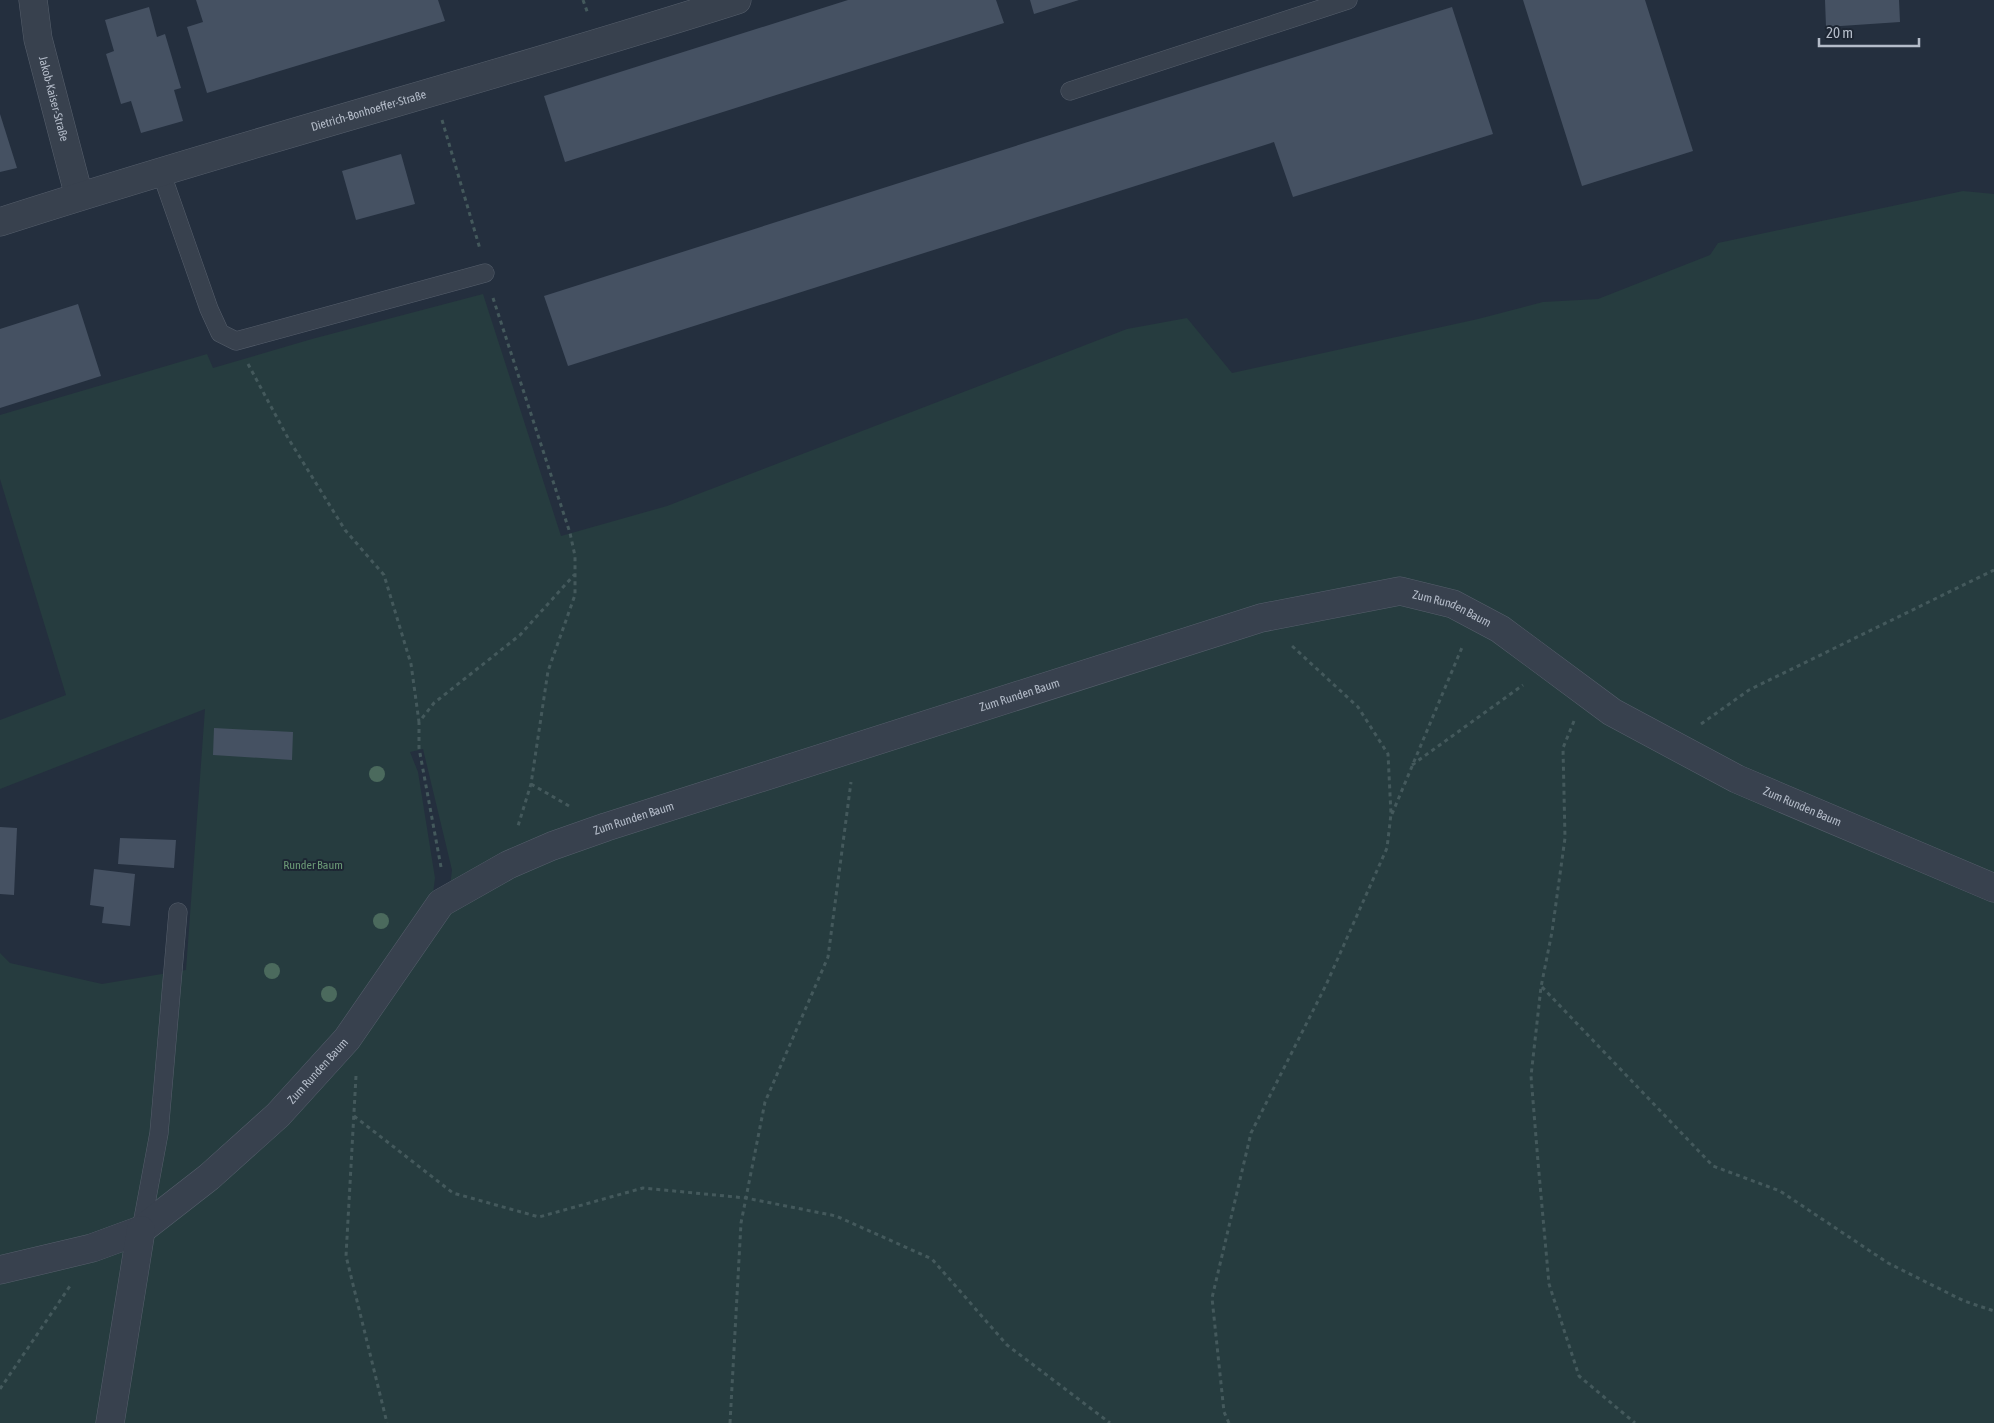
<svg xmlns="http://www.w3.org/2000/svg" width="1994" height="1423" font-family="'Asap Condensed',sans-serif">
	<rect width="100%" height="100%" fill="#242f3e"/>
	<path fill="#263c3f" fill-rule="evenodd" d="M 1963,191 L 1994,194 L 1994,1423 L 0,1423 L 0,953 L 10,963 L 102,984 L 186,970 L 205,709 L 0,789 L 0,720 L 66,695 L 0,479 L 0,415 L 207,354 L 213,368 L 312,339 L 483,294 L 561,536 L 667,506 L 1127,329 L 1187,318 L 1232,373 L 1478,319 L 1543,302 L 1598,299 L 1710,255 L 1718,243 ZM 423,749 L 452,870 L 447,911 L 432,902 L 435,878 L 418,772 L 410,752 Z"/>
	<path fill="#455162" d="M 196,0 L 438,0 L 445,21 L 207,93 L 187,27 L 203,22 Z
		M 848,0 L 996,0 L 1004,23 L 565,162 L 544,96 Z
		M 1030,0 L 1079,0 L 1034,14 Z
		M 1523,0 L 1645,0 L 1693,151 L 1582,186 Z
		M 1825,0 L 1899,0 L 1900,22 L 1826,27 Z
		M 149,7 L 157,37 L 165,34 L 181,88 L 174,90 L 183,121 L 141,133 L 131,101 L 121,104 L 106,54 L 114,51 L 105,20 Z
		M 1452,7 L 1493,134 L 1293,197 L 1274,142 L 568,366 L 544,296 Z
		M 0,114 L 17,168 L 0,172 Z
		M 401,154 L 415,204 L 356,220 L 342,171 Z
		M 78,304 L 101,376 L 0,408 L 0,329 Z
		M 214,728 L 293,732 L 292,760 L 213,755 Z
		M 0,827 L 17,828 L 14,895 L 0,894 Z
		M 120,838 L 176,840 L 174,868 L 118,864 Z
		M 94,869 L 135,874 L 130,926 L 102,923 L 104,907 L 90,905 Z"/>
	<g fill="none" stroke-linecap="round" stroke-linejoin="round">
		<g stroke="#565f6c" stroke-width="19">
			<path id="service" d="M 1070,91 L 1348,0
				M 161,172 L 209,309 L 220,333 L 236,341 L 485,273
				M 141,1230 L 159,1133 L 178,912"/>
		</g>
		<g stroke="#565f6c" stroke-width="29">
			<g id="minor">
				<path id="s1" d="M 33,0 L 38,39 L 79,196"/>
				<path id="s2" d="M 0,222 C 244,143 493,78 737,0"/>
				<path id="s3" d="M 0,1270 L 92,1248 L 141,1230 L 209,1177 L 278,1115 L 347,1039 L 441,903 L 508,865 L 552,846 L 606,827 L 1261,618 L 1400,591 L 1453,604 L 1500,629 L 1612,712 L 1737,779 L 1994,888"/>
				<path d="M 110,1423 L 141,1230"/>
			</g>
		</g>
		<path stroke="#44595c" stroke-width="3" stroke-dasharray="4 4" stroke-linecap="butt" d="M 583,0 L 588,14
			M 442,120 L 480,249
			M 493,298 L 570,533 L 575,556 L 575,595 L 548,671 L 531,784 L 518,826
			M 248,364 L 288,438 L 345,530 L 384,575 L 411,664 L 419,722
			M 1574,721 L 1563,748 L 1565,838 L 1552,932 L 1541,987 L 1531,1076 L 1538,1162 L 1549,1284 L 1579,1376 L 1635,1423
			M 1701,724 L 1749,690 L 1994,570
			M 1412,765 L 1523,685
			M 531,784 L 569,806
			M 1392,814 L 1463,645
			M 441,867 L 419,748 L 419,722 L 434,703 L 520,635 L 574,575
			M 1542,987 L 1713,1166 L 1780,1191 L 1888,1263 L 1964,1301 L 1994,1311
			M 356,1076 L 346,1256 L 387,1423
			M 354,1116 L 453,1193 L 539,1217 L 643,1188 L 746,1198 L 836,1216 L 932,1259 L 1007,1345 L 1110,1423
			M 0,1389 L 70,1286
			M 730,1423 L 741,1223 L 765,1102 L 828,957 L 851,782
			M 1229,1423 L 1224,1412 L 1212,1298 L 1251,1133 L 1326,985 L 1387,848 L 1391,814 L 1388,754 L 1358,707 L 1291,645"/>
		<use href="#service" stroke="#38414e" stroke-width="18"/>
		<use href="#minor" stroke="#38414e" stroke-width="28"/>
	</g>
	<g fill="#4b6a5d">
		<circle cx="377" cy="774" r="8"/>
		<circle cx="381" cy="921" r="8"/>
		<circle cx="272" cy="971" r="8"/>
		<circle cx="329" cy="994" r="8"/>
	</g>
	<g text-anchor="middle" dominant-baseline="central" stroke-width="4" stroke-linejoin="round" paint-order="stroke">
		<g font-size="12" fill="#b4bcc9" stroke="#1d2633">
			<text stroke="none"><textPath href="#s1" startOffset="101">Jakob-Kaiser-Straße</textPath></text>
			<text stroke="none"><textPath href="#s2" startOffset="385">Dietrich-Bonhoeffer-Straße</textPath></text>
			<text stroke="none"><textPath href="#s3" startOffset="1660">Zum Runden Baum</textPath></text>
			<text stroke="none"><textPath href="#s3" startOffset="1210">Zum Runden Baum</textPath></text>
			<text stroke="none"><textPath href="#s3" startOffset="2065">Zum Runden Baum</textPath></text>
			<text stroke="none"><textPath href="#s3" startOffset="805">Zum Runden Baum</textPath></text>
			<text stroke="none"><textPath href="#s3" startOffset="385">Zum Runden Baum</textPath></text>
		</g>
		<g font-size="12" fill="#6b9a76" stroke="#1d2633">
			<text x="313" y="865">Runder Baum</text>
		</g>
	</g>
	<path d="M1819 38v8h100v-8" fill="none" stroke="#b4bcc9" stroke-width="2.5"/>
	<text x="1826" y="38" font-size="15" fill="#b4bcc9" stroke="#1d2633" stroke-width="4" paint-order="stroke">20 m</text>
</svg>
